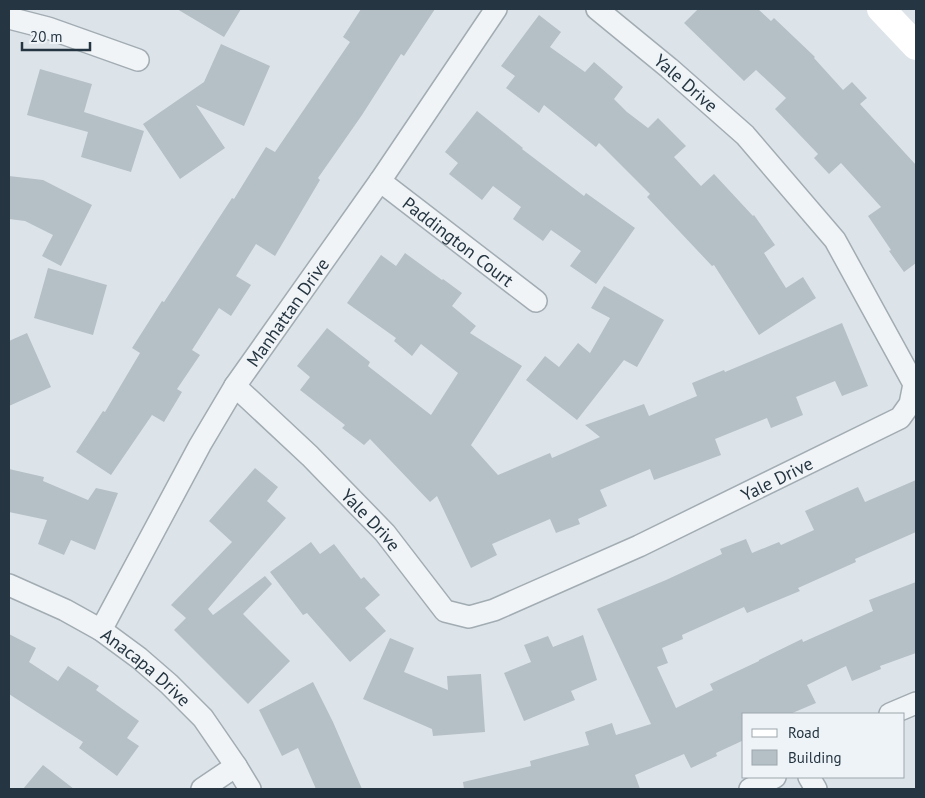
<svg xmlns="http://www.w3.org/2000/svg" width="925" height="798" font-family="'PT Sans',sans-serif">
	<rect width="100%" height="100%" fill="#dde4e9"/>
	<path fill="#b4bfc6" d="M 177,9 L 241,9 L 224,37 Z
		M 361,9 L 435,9 L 404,56 L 401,54 L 362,115 L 318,178 L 320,180 L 275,256 L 256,244 L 236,276 L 251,285 L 231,316 L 219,308 L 192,350 L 200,355 L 177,389 L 182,392 L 164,422 L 152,415 L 111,475 L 76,452 L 103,411 L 105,412 L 140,353 L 132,348 L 162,301 L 164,302 L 232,198 L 234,199 L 266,147 L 275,152 L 350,42 L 343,37 Z
		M 698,9 L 758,9 L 771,21 L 774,18 L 815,57 L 814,58 L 843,90 L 852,82 L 867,98 L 860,104 L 916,165 L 916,263 L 904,272 L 889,251 L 891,250 L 868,216 L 881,207 L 841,163 L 829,174 L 814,158 L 818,154 L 775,109 L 786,98 L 756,70 L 744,81 L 684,23 Z
		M 539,15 L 561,32 L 550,47 L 585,72 L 594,62 L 623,87 L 614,99 L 627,112 L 648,128 L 658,118 L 686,146 L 674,157 L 701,186 L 714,174 L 753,216 L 754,215 L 775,245 L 764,253 L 786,288 L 803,277 L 816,298 L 759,335 L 714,265 L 712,266 L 647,197 L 650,194 L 599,143 L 596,147 L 544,105 L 539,113 L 506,88 L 515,76 L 501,66 Z
		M 221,44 L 270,66 L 244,126 L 196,105 L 225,148 L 180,179 L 143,124 L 204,82 Z
		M 40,69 L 92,84 L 84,112 L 144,131 L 131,172 L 81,157 L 88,132 L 27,115 Z
		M 477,111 L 523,148 L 522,149 L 584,196 L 586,193 L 635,228 L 596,284 L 570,266 L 581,251 L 551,230 L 543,241 L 513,219 L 521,207 L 493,186 L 482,200 L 449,174 L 458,163 L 445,152 Z
		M 9,176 L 43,180 L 92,205 L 61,266 L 42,256 L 53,235 L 25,221 L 9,219 Z
		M 405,253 L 442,280 L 443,279 L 462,293 L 452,306 L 476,326 L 470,333 L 522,366 L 471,445 L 498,475 L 550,453 L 552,458 L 600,437 L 585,425 L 644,404 L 649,416 L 697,396 L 692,383 L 724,370 L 725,372 L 842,323 L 868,386 L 842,396 L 835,381 L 796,397 L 803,415 L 771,428 L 767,418 L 715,439 L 721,455 L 654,480 L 650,469 L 600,490 L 607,506 L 578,519 L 580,524 L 556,533 L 550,519 L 492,544 L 497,555 L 471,568 L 437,496 L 430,502 L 370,439 L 364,445 L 342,428 L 345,425 L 300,390 L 310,377 L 297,366 L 327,328 L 370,362 L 368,366 L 431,415 L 458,373 L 421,344 L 412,356 L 394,341 L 396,338 L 347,303 L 381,255 L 396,266 Z
		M 48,268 L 107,285 L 93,335 L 34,318 Z
		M 604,286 L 664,320 L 637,367 L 624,360 L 577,420 L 526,380 L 545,356 L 559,367 L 578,343 L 590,353 L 610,318 L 591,308 Z
		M 27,333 L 51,387 L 9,406 L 9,341 Z
		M 255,468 L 278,487 L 267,501 L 286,518 L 208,609 L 213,615 L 265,576 L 272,584 L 243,614 L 290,661 L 248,704 L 174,630 L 186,618 L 171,605 L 232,542 L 209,521 Z
		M 9,469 L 44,477 L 43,481 L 88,500 L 96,488 L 118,493 L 95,550 L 71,540 L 64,555 L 38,544 L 47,520 L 9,512 Z
		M 916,480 L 916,532 L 855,559 L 856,562 L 798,588 L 800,591 L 747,613 L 744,607 L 682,635 L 683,639 L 662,648 L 668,663 L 657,667 L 676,708 L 713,690 L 710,684 L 759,661 L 759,660 L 802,639 L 803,642 L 873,611 L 869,600 L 916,582 L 916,653 L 880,666 L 881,669 L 852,681 L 846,666 L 807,685 L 816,703 L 790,714 L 744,714 L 744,740 L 716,753 L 717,756 L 691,768 L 684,754 L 635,775 L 640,789 L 464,789 L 463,782 L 531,766 L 530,761 L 589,745 L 585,732 L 612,723 L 616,735 L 651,724 L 597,609 L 666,580 L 722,554 L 720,549 L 746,539 L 752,553 L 779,542 L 781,545 L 814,530 L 805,511 L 858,487 L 865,502 Z
		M 311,542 L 320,554 L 334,544 L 361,579 L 364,577 L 380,595 L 365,608 L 386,631 L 350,662 L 307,613 L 303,615 L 270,572 Z
		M 9,634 L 36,648 L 29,662 L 58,681 L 68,666 L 99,686 L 96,690 L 139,721 L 127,738 L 139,746 L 117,776 L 79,748 L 83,742 L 9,694 Z
		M 583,635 L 597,680 L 571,691 L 575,700 L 524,721 L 504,673 L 531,662 L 524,645 L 548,636 L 553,647 Z
		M 390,638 L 414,648 L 404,672 L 448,690 L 447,676 L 481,674 L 485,732 L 433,736 L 432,729 L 363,699 Z
		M 313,682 L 333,722 L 362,789 L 316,789 L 298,748 L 282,756 L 259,710 Z
		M 43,765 L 74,789 L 23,789 Z"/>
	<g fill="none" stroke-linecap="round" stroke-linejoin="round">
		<g stroke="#a2acb3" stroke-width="24">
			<g id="minor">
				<path d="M 9,18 L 48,28 L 138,60"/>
				<path id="s1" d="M 380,181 L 536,301"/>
				<path id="s2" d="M 235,386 L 310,456 L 385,533 L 445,611 L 469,617 L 494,610 L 639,546 L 900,418 L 910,404 L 914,384 L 835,240 L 745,135 L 669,68 L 597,9"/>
				<path id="s3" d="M 9,585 L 65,610 L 101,630 L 139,658 L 169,684 L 203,718 L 236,766 L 250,789"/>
				<path id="s4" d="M 101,630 L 200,445 L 235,386 L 380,181 L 496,9"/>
				<path d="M 890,714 L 916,703"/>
				<path d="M 809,777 L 816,789"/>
				<path d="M 202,789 L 236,766"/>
				<path d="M 750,789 L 775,777"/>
			</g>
		</g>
		<use href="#minor" stroke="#f0f4f7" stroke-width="21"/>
		<path stroke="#fff" stroke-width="28" d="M 881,9 L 916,46"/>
	</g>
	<g text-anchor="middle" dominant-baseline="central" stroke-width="4.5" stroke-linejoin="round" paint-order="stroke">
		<g font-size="18" fill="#253541" stroke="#edf3f6">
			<text transform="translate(686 83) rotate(41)">Yale Drive</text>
			<text stroke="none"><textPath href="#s1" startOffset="99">Paddington Court</textPath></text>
			<text stroke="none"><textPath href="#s4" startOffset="369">Manhattan Drive</textPath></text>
			<text stroke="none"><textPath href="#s2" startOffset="671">Yale Drive</textPath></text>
			<text stroke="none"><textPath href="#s2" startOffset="191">Yale Drive</textPath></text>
			<text stroke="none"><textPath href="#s3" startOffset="161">Anacapa Drive</textPath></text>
		</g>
	</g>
	<rect width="925" height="798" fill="none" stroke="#253541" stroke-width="20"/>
	<rect x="742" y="713" width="162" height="65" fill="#edf3f6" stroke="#9da7ae"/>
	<rect x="752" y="729" width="25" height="8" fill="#ffffff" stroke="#9da7ae"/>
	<text x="788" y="738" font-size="15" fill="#253541">Road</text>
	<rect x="752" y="750" width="25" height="15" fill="#b4bfc6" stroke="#9da7ae"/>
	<text x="788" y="763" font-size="15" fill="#253541">Building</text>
	<path d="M22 42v8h68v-8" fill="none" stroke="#253541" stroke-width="2.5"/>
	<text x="30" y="42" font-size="15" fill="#253541" stroke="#edf3f6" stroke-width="4" paint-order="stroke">20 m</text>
</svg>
